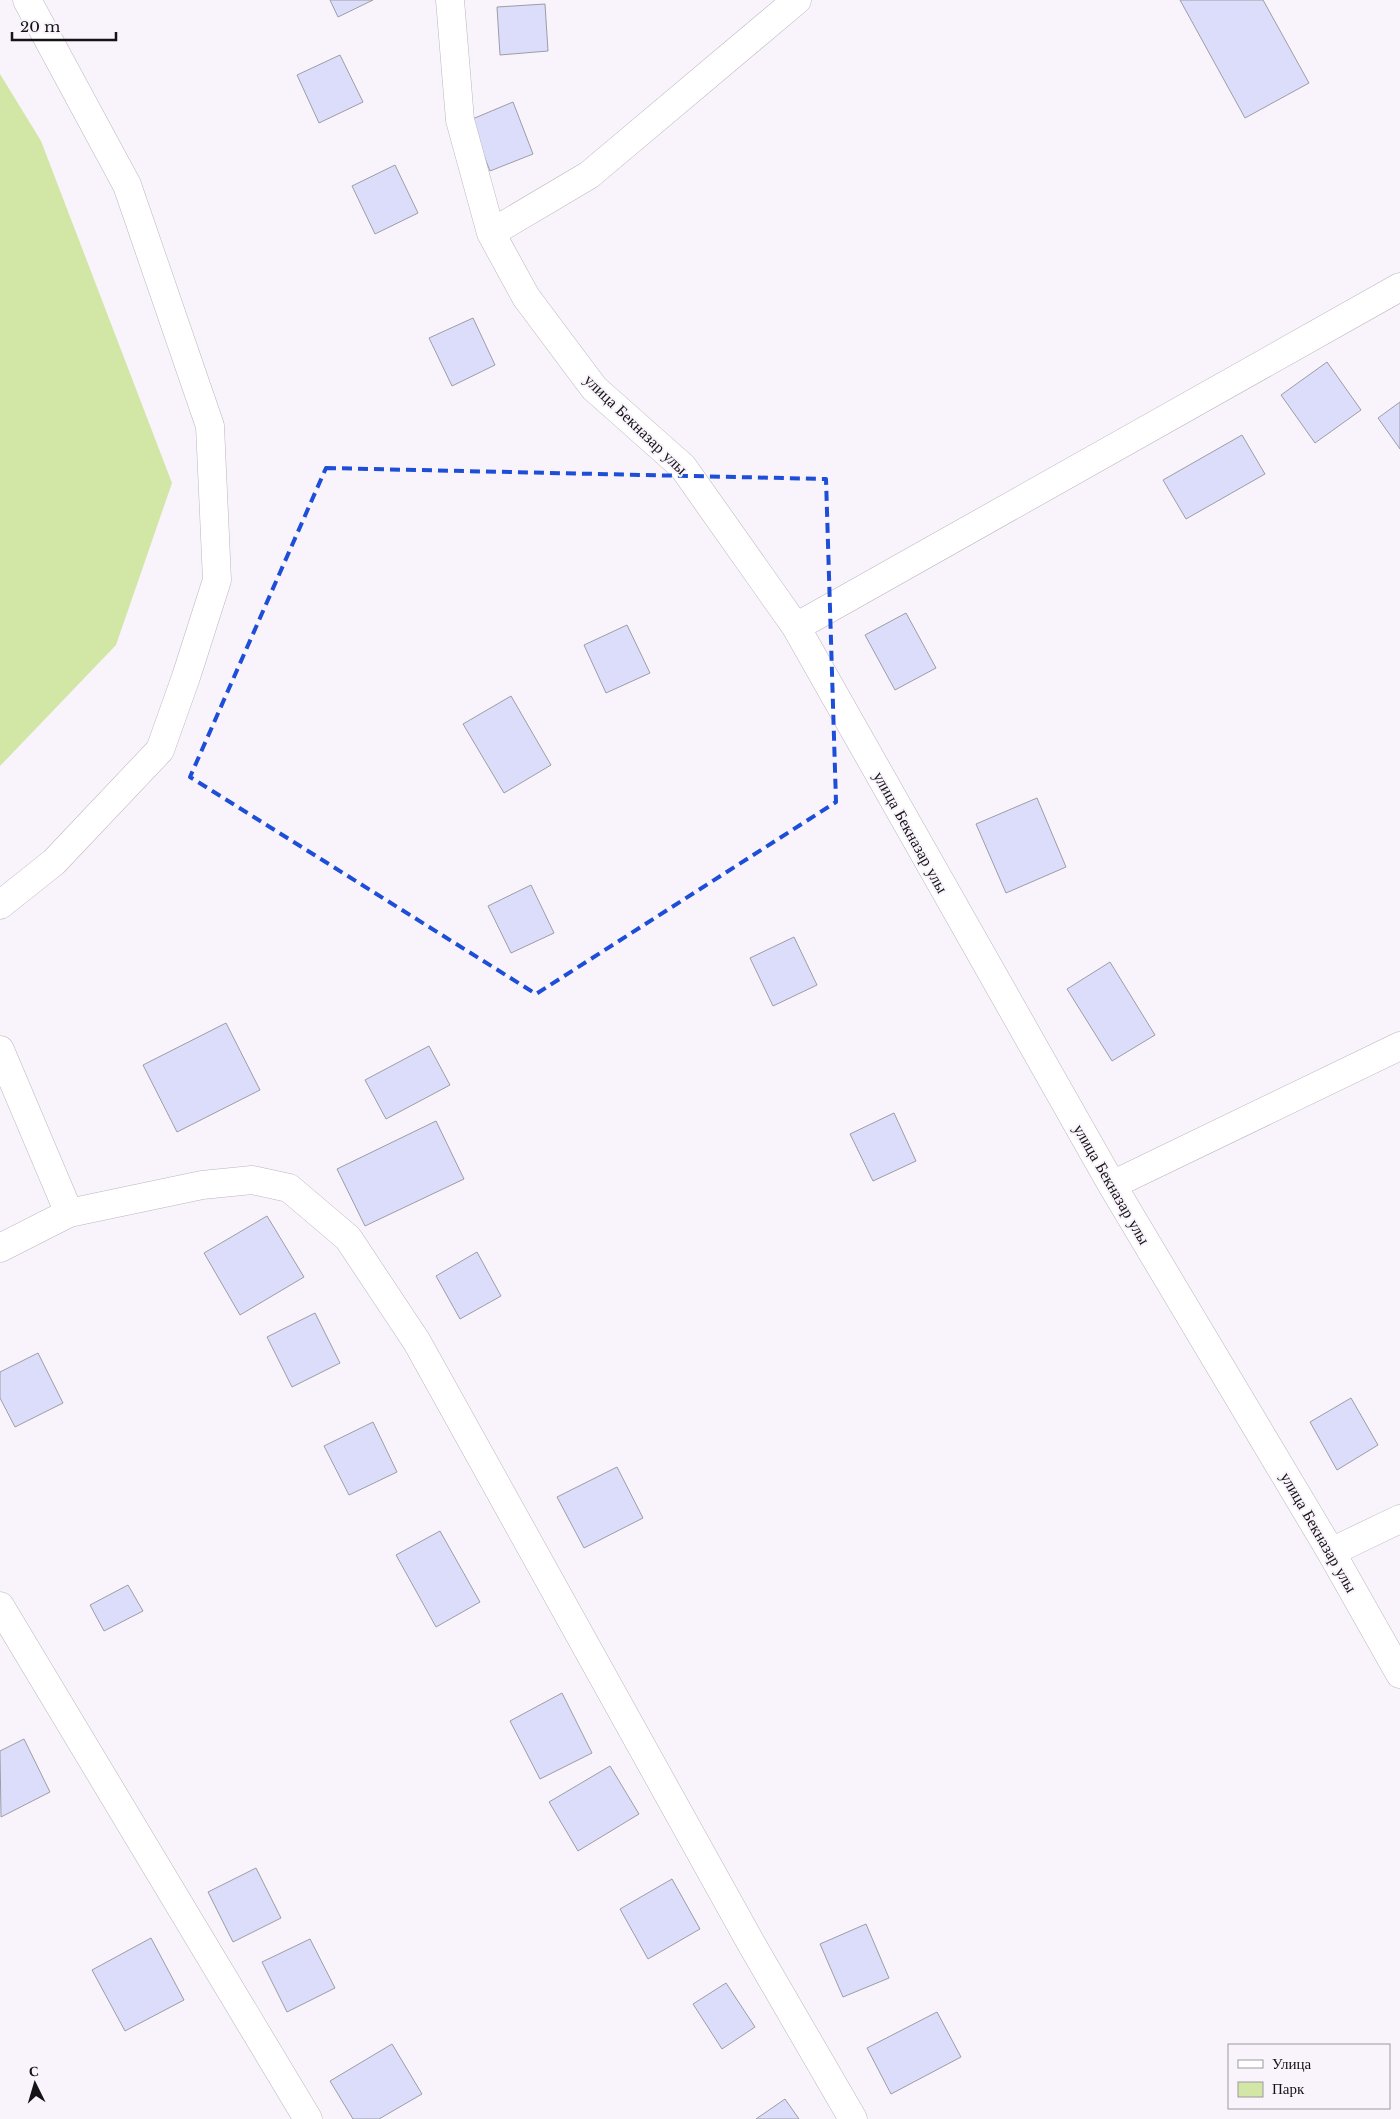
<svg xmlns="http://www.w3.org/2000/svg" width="1400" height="2119" font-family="'Libre Baskerville',serif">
	<rect width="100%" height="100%" fill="#f9f3fb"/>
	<path fill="#d2e6a5" d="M 0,74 L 41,141 L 172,483 L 116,645 L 0,766 Z"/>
	<path fill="#dcddfb" stroke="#9c9da5" d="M 330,0 L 373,0 L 338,17 Z
		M 1180,0 L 1263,0 L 1309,83 L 1245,118 Z
		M 545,4 L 548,51 L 500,55 L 497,7 Z
		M 340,55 L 363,102 L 319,123 L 297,75 Z
		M 513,102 L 533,154 L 490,171 L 470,120 Z
		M 395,165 L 418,213 L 375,234 L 352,186 Z
		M 473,318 L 495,365 L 452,386 L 429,338 Z
		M 1327,362 L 1361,410 L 1315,443 L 1281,395 Z
		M 1400,402 L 1400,449 L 1378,418 Z
		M 1242,435 L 1265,474 L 1186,519 L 1163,480 Z
		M 906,613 L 936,668 L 895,690 L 865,635 Z
		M 627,625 L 650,673 L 606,693 L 584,645 Z
		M 511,696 L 551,765 L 504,793 L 463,724 Z
		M 1037,798 L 1066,867 L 1006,893 L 976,824 Z
		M 531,885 L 554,933 L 511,953 L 488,906 Z
		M 794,937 L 817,985 L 773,1006 L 750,958 Z
		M 1110,962 L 1155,1035 L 1112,1061 L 1067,989 Z
		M 226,1023 L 260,1090 L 177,1132 L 143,1065 Z
		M 429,1046 L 450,1085 L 386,1119 L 365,1080 Z
		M 894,1113 L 916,1161 L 873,1181 L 850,1134 Z
		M 436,1121 L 464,1179 L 365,1226 L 337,1169 Z
		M 267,1216 L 304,1277 L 240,1315 L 204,1253 Z
		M 477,1252 L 501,1296 L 460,1319 L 436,1276 Z
		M 315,1313 L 340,1363 L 292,1387 L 267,1337 Z
		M 38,1353 L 63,1403 L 15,1427 L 0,1398 L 0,1372 Z
		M 1351,1398 L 1378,1445 L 1337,1470 L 1310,1422 Z
		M 373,1422 L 397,1472 L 349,1495 L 324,1446 Z
		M 617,1467 L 643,1518 L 584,1548 L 557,1497 Z
		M 440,1531 L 480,1602 L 436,1627 L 396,1555 Z
		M 128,1585 L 143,1611 L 104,1631 L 90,1605 Z
		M 562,1693 L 592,1753 L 540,1779 L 510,1721 Z
		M 24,1739 L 50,1792 L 1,1817 L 0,1751 Z
		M 610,1766 L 639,1814 L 578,1851 L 549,1802 Z
		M 256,1868 L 281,1918 L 233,1942 L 208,1892 Z
		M 672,1879 L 700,1929 L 648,1959 L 620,1909 Z
		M 866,1924 L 889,1978 L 843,1997 L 820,1944 Z
		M 151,1938 L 184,2000 L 125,2031 L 92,1970 Z
		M 310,1939 L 335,1988 L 287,2012 L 262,1962 Z
		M 726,1983 L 755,2027 L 722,2049 L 693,2004 Z
		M 937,2012 L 961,2057 L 891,2094 L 867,2048 Z
		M 392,2044 L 422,2094 L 379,2119 L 353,2119 L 330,2081 Z
		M 785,2099 L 799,2119 L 756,2119 Z"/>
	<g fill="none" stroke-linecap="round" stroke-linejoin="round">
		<g stroke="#bbb6bd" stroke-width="29">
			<path id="minor" d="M 450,0 L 460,120 L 491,233 L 526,297 L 594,388 L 683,467 L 796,627 L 1112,1185 L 1331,1552 L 1400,1674
				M 491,233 L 589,175 L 797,0
				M 796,627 L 1400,287
				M 0,905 L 54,862 L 160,750 L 186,677 L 217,580 L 210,426 L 127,185 L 27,0
				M 0,1050 L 69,1213 L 0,1248
				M 1112,1185 L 1400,1046
				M 69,1213 L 202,1185 L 252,1180 L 289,1188 L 348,1238 L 417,1342 L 752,1945 L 853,2119
				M 1331,1552 L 1400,1519
				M 0,1606 L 308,2119"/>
		</g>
		<use href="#minor" stroke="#fff" stroke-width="28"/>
	</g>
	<path fill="none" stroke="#1d4ed8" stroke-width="4" stroke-dasharray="10 6" stroke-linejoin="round" d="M 326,468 L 826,479 L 836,802 L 536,994 L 190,777 Z"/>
	<g text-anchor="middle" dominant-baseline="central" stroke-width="4" stroke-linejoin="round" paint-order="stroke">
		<g font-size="16" fill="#151315" stroke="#f9f3fb">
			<text transform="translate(636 424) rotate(44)">улица Бекназар улы</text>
			<text transform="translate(911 832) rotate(61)">улица Бекназар улы</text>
			<text transform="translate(1112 1184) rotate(60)">улица Бекназар улы</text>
			<text transform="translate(1319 1532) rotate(60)">улица Бекназар улы</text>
		</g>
	</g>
	<rect x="1228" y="2044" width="162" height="65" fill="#f9f3fb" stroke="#9e999f"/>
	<rect x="1238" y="2060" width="25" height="8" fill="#ffffff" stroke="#9e999f"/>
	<text x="1272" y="2069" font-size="15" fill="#151315">Улица</text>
	<rect x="1238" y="2082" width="25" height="15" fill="#d2e6a5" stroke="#9e999f"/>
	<text x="1272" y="2094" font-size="15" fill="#151315">Парк</text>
	<g transform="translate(35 2084) rotate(355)" stroke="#f9f3fb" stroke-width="4" paint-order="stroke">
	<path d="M0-4L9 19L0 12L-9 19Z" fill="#151315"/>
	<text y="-8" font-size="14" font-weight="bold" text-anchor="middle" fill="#151315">С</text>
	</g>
	<path d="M12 32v8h104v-8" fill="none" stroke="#151315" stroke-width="2.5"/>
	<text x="20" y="32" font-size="15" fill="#151315" stroke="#f9f3fb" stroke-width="4" paint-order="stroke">20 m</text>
</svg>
